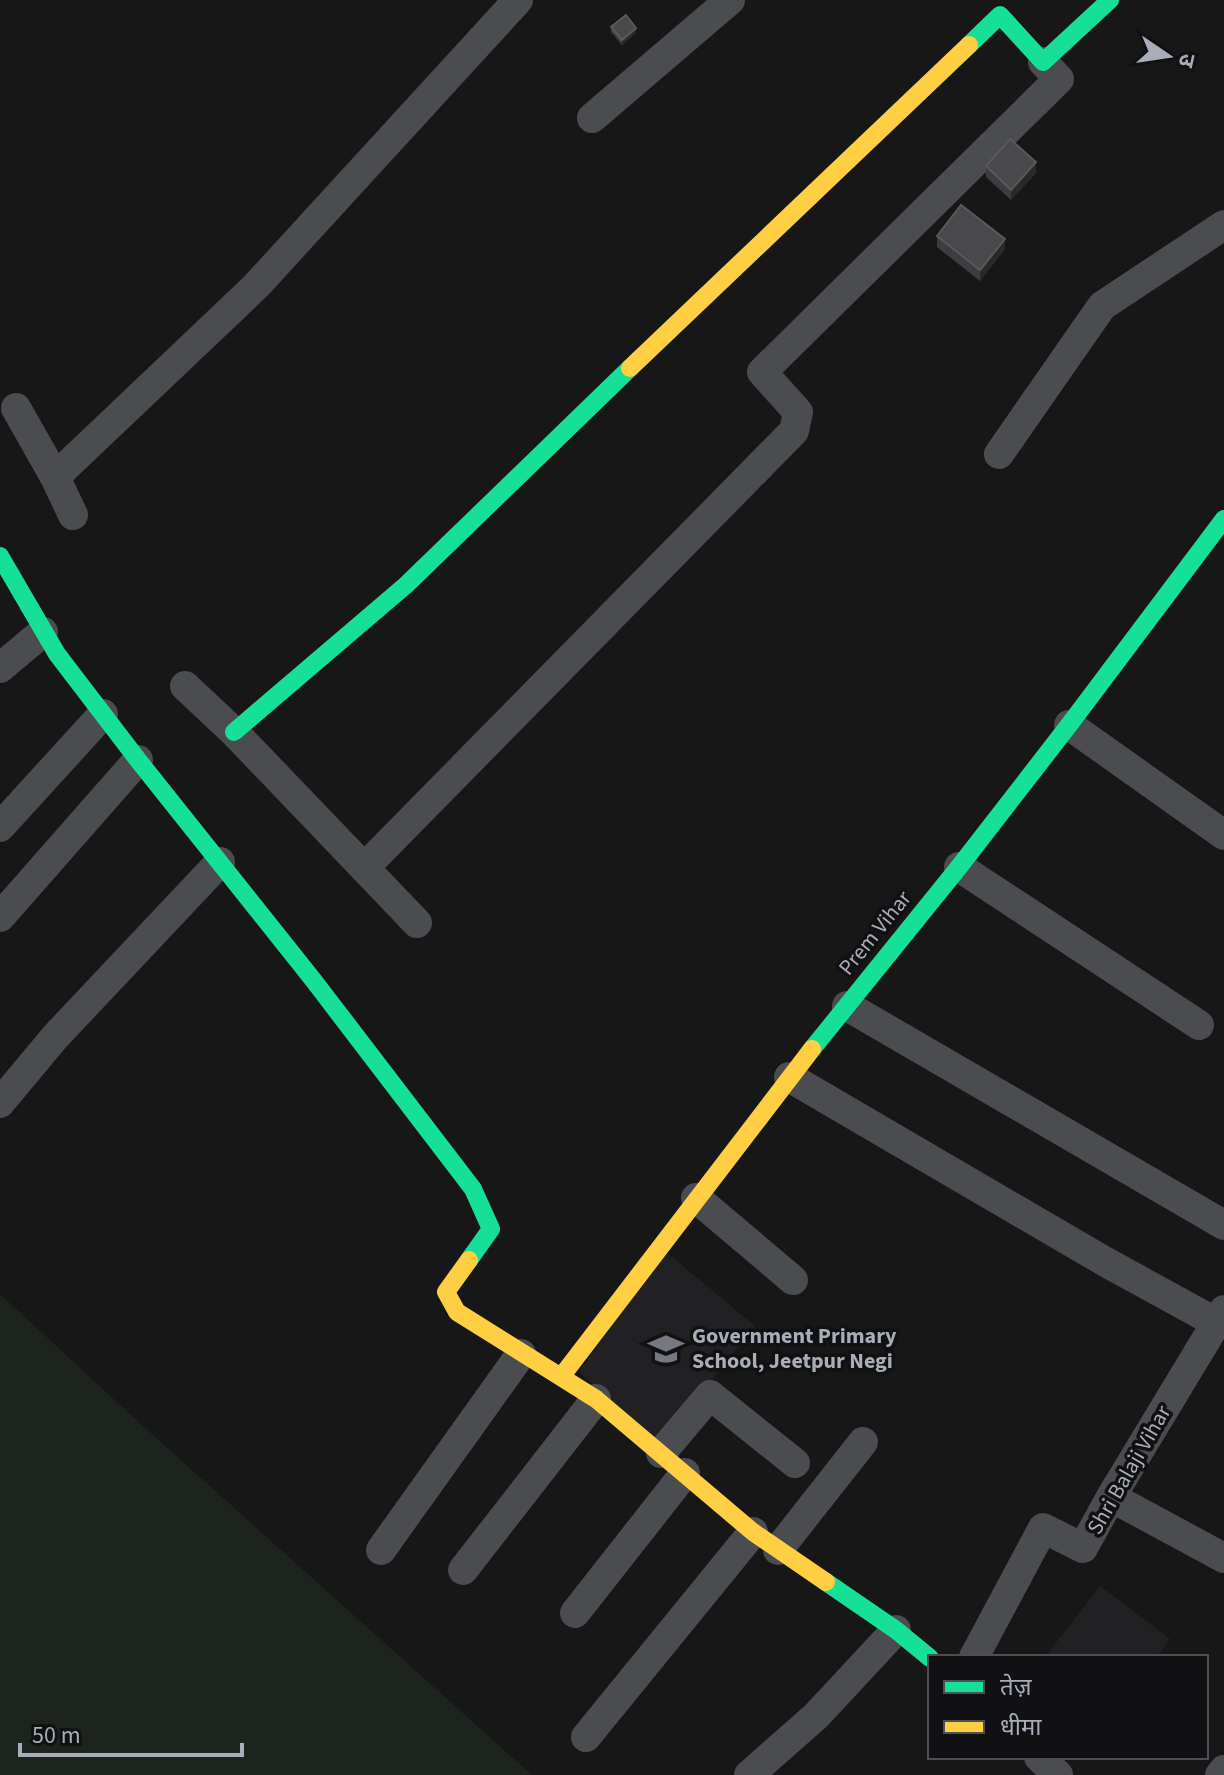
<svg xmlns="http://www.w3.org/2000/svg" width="1224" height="1775" font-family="'Source Sans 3','Noto Sans Devanagari',sans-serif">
	<rect width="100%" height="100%" fill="#171717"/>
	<path fill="#212123" d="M 665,1251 L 755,1326 L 660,1444 L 579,1372 Z
		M 1100,1586 L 1170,1639 L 1157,1657 L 1045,1657 Z"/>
	<path fill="#1d241e" d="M 0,1294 L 144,1427 L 532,1775 L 0,1775 Z"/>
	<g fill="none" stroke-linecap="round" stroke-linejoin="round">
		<path stroke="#4b4c50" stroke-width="30" d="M 592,118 L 730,0
			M 16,408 L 55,477 L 73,515
			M 999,454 L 1102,306 L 1224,225
			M 55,477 L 256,286 L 518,0
			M 0,668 L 43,632
			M 185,686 L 234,732 L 417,923
			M 1069,725 L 1224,835
			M 0,827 L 103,714
			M 959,867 L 1199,1025
			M 364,868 L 794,431 L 798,412 L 762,372 L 1059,79 L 1043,62
			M 0,917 L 138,760
			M 847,1006 L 1224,1225
			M 789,1077 L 1104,1261 L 1217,1323
			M 0,1103 L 55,1037 L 220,862
			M 696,1198 L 793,1280
			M 661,1453 L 710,1395 L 795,1463
			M 1111,1497 L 1224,1558
			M 381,1550 L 521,1354
			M 778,1550 L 863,1442
			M 463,1570 L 596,1399
			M 575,1613 L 685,1473
			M 974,1657 L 1043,1528 L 1083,1548 L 1111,1497 L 1224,1310
			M 586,1737 L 753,1532
			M 1039,1757 L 1058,1775
			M 749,1775 L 816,1716 L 896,1630
			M 1220,1775 L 1224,1770"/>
		<path stroke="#16e098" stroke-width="18" d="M 969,45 L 1000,15 L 1043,62 L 1110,0
			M 0,556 L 57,654 L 138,760 L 314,981 L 473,1189 L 491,1229 L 469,1260
			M 234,732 L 406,585 L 630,368
			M 812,1049 L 959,867 L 1069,725 L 1224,519
			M 826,1582 L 896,1630 L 930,1658"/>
		<path stroke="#ffcf43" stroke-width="18" d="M 630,368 L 969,45
			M 469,1260 L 446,1292 L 457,1312 L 596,1399 L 753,1532 L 826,1582
			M 561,1377 L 812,1049"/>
	</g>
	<path fill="#3d3d3f" d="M 611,27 L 636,33 L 622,45 L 611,32 Z
		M 986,166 L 1036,173 L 1011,200 L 986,177 Z
		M 937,236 L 1005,249 L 980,281 L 937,247 Z"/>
	<path fill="#29292a" d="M 636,28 L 636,33 L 622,45 L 622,40 Z
		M 1036,162 L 1036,173 L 1011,200 L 1011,190 Z
		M 1005,239 L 1005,249 L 980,281 L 980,270 Z"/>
	<path fill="#49494c" stroke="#58595d" stroke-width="2" d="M 626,15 L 636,28 L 622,40 L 611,27 Z
		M 1010,139 L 1036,162 L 1011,190 L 986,166 Z
		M 961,205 L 1005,239 L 980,270 L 937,236 Z"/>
	<defs>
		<g id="school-bare" transform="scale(2.76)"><path d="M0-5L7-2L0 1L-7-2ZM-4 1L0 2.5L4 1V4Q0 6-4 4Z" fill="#757880" stroke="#111113" stroke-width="2.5" paint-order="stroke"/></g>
	</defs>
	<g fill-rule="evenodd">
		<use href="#school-bare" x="666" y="1349"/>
	</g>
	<g text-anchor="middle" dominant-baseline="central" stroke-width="7" stroke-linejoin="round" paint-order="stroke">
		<g font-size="22" fill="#a8adb8" stroke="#111113">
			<text transform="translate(875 933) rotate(-51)">Prem Vihar</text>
			<text transform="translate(1129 1470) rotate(-60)">Shri Balaji Vihar</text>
		</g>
		<g font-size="22" font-weight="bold" fill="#a8adb8" stroke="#111113" text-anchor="start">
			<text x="692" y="1336">Government Primary<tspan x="692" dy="25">School, Jeetpur Negi</tspan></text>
		</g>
	</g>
	<rect x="928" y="1655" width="280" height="104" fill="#111113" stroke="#4d4f55" stroke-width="2"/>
	<rect x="944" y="1681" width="40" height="12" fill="#16e098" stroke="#4d4f55" stroke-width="2"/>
	<text x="1000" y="1695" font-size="24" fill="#a8adb8">तेज़</text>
	<rect x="944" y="1721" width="40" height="12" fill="#ffcf43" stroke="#4d4f55" stroke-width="2"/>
	<text x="1000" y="1735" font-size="24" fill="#a8adb8">धीमा</text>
	<g transform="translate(1168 56) rotate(103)" stroke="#111113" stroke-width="6" paint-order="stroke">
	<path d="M0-6L14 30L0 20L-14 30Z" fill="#a8adb8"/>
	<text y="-12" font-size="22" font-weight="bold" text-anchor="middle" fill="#a8adb8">उ</text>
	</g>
	<path d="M20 1743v12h222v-12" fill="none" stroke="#a8adb8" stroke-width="4"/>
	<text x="32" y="1743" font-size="24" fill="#a8adb8" stroke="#111113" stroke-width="6" paint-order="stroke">50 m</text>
</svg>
